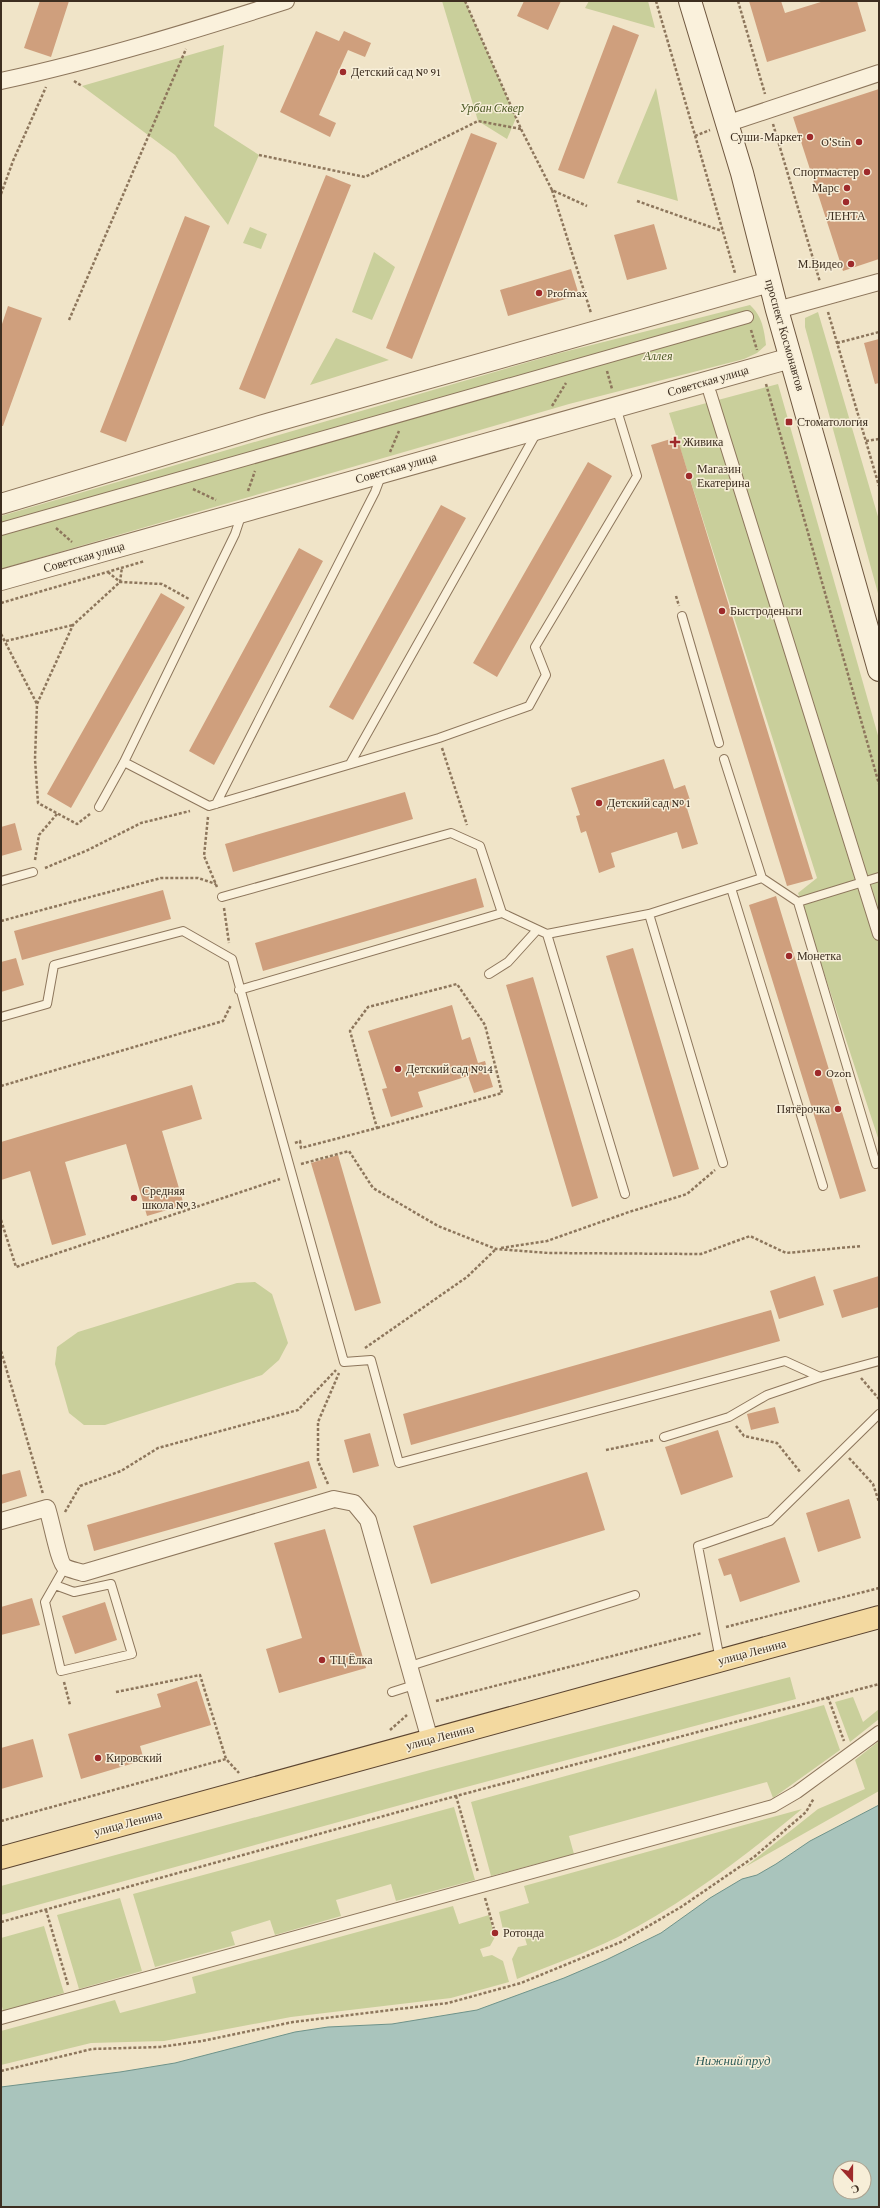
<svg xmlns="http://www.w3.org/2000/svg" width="880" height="2208" font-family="'Crimson Pro',serif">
	<rect width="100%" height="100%" fill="#f0e4c8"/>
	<path fill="#c9cf9b" d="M 442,1 L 465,1 L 516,118 L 507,139 L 478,121 Z
		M 589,1 L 648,1 L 655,28 L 585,8 Z
		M 224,45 L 214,126 L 259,155 L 228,225 L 175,155 L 82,86 Z
		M 656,88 L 678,201 L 617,183 Z
		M 250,227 L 267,234 L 261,249 L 243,243 Z
		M 374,252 L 395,267 L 372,320 L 352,312 Z
		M 750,305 C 762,316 764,329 766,345 L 757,353 L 744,359 L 569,404 L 1,569 L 1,516 L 556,354 Z
		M 818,312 L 879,520 L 879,597 L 805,327 L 805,318 Z
		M 336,338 L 389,360 L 310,385 Z
		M 778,384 L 879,739 L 879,1141 L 798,893 L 817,878 L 669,413 Z
		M 255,1282 L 272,1294 L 288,1343 L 279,1360 L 262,1375 L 105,1425 L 84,1425 L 69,1413 L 55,1364 L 57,1347 L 78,1332 L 237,1283 Z
		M 790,1677 L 796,1699 L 455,1790 L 1,1915 L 1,1886 L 434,1769 Z
		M 853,1697 L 863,1722 L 879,1709 L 879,1719 L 850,1742 L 835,1702 Z
		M 824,1705 L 840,1750 L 773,1798 L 767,1782 L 569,1836 L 574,1854 L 491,1876 L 471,1802 Z
		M 879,1741 L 879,1791 L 745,1867 L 818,1809 L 865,1789 L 855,1760 Z
		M 454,1807 L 475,1880 L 396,1901 L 391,1884 L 336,1900 L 341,1916 L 275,1935 L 270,1920 L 231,1932 L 235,1945 L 155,1967 L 133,1894 Z
		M 802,1809 C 745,1856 684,1903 618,1937 C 586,1953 551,1965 517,1979 L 512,1959 L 518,1947 L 527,1945 L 524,1935 L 514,1938 L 504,1934 L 499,1912 L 529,1903 L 524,1886 Z
		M 120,1898 L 142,1971 L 79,1989 L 57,1915 Z
		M 453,1906 L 459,1924 L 489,1915 L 495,1937 L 490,1946 L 480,1949 L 483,1957 L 492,1955 L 503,1961 L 509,1982 L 451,1998 L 291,2017 L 164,2041 L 91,2043 L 1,2065 L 1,2031 L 115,2000 L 120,2013 L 196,1993 L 192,1977 Z
		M 44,1926 L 64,1993 L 3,2011 L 1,2002 L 1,1938 Z"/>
	<path fill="#a9c4bc" stroke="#6f938a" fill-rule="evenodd" d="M 879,1805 L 879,2207 L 1,2207 L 1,2087 L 120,2072 L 175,2063 L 295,2032 L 328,2027 L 392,2024 L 477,2010 L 564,1978 L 606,1960 L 661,1933 L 710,1898 L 742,1879 L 757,1875 L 776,1864 L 810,1841 ZM 840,2168 L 864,2168 L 864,2192 L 840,2192 Z"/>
	<path fill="#cf9f7d" d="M 40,1 L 69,1 L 51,57 L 24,48 Z
		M 524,1 L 561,1 L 548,30 L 517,16 Z
		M 749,1 L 781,1 L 785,13 L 824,1 L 857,1 L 866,31 L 767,62 Z
		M 613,25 L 639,35 L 584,179 L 558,170 Z
		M 316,31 L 339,41 L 344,31 L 371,43 L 365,57 L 348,50 L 319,115 L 336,123 L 330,137 L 280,112 Z
		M 879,89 L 879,259 L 843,271 L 793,117 Z
		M 471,133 L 497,143 L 412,359 L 386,348 Z
		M 326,175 L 351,185 L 265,399 L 239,389 Z
		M 185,216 L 210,226 L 126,442 L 100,432 Z
		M 654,224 L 667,269 L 627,280 L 614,235 Z
		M 571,269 L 579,295 L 508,316 L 500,290 Z
		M 8,306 L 42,318 L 3,426 L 1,426 L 1,327 Z
		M 879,339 L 879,383 L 875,384 L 864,343 Z
		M 677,437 L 813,879 L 787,886 L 651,445 Z
		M 588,462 L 612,476 L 497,677 L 473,663 Z
		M 441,505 L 466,518 L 353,720 L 329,707 Z
		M 299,548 L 323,561 L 214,765 L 189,751 Z
		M 161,593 L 185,607 L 71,808 L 47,794 Z
		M 664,759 L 674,789 L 685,785 L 690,800 L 685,802 L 698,844 L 682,849 L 677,832 L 611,853 L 615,867 L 599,873 L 586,831 L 581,833 L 576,816 L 580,815 L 571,788 Z
		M 405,792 L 413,819 L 233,872 L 225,844 Z
		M 15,823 L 22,850 L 1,856 L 1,827 Z
		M 476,878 L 484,907 L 263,971 L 255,943 Z
		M 163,890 L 171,919 L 22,960 L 14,931 Z
		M 776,896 L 866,1191 L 840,1199 L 749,905 Z
		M 633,948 L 699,1169 L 673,1177 L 606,956 Z
		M 16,958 L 24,985 L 1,992 L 1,962 Z
		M 533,977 L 598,1198 L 572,1207 L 506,985 Z
		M 452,1005 L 462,1040 L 470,1037 L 478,1063 L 485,1061 L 493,1087 L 474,1093 L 468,1076 L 418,1092 L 423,1107 L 391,1117 L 382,1089 L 387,1088 L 368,1031 Z
		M 192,1085 L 202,1119 L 162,1131 L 184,1205 L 147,1216 L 126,1144 L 65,1162 L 86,1235 L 52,1245 L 30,1171 L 1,1180 L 1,1142 Z
		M 338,1155 L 381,1303 L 355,1311 L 311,1163 Z
		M 815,1276 L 824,1305 L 779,1319 L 770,1291 Z
		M 879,1276 L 879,1307 L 842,1318 L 833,1290 Z
		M 771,1310 L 780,1341 L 411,1445 L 403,1414 Z
		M 775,1407 L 779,1423 L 751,1430 L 747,1414 Z
		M 718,1430 L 733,1477 L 681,1495 L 665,1447 Z
		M 370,1433 L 379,1466 L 353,1473 L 344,1440 Z
		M 309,1461 L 317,1488 L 94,1551 L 87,1525 Z
		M 20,1470 L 27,1496 L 1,1504 L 1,1475 Z
		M 587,1472 L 605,1530 L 431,1584 L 413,1526 Z
		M 849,1499 L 861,1538 L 818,1552 L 806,1513 Z
		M 325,1529 L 366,1668 L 279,1693 L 266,1649 L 302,1638 L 274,1543 Z
		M 785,1537 L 800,1582 L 740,1602 L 731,1574 L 724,1576 L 718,1559 Z
		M 32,1598 L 40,1625 L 1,1635 L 1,1607 Z
		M 105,1602 L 117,1640 L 75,1654 L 62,1616 Z
		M 197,1681 L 211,1725 L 140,1746 L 144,1760 L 81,1779 L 68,1734 L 161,1707 L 157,1694 Z
		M 33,1739 L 43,1777 L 1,1789 L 1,1748 Z"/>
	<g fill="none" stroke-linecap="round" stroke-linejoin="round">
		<g stroke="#8d765c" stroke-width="10">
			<path id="service" d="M 682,616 L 719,743
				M 724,759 L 762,878
				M 124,762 L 209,806 L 439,738 L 529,706 L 546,675 L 535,647 L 637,476 L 616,407
				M 350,764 L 537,432
				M 216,804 L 375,492 L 381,476
				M 99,807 L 124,762 L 235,534 L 242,513
				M 1,881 L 33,872
				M 731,888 L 823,1186
				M 222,897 L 451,833 L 480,846 L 502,913
				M 798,902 L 876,1164
				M 649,914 L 723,1163
				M 547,934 L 625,1194
				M 489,974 L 508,962 L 537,930
				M 239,990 L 502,913 L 547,934 L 649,914 L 762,878 L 798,902 L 879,877
				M 1,1017 L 47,1004 L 54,965 L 183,931 L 232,959 L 344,1362 L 371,1360 L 399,1463 L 785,1361 L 820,1377 L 879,1361
				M 664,1437 L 729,1417 L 767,1395 L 820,1377
				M 55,1585 L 74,1592 L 111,1584 L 132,1654 L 61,1671 L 45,1602 L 65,1567
				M 720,1660 L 698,1546 L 770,1521 L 879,1414
				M 410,1666 L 635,1595
				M 392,1692 L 414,1685"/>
		</g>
		<g stroke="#8d765c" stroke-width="14">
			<path id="pedestrian" d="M 710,393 L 879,934
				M 1,529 L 747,317
				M 1,2018 L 773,1806 L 797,1792 L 879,1732"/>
		</g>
		<g stroke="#8d765c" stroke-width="18">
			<path id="minor" d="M 1,81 C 98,60 192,31 286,1
				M 726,124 L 879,73
				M 777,310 L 879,282
				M 1,1521 L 47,1508 C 51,1519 59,1563 65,1567 C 70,1570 78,1571 83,1573 L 334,1499 L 354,1503 L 368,1520 L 430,1740"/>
		</g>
		<g stroke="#8d765c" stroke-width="22">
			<path id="tertiary" d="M 1,504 L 270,423 L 770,282
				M 1,580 L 791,358"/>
		</g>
		<g stroke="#6f573f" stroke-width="24">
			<path id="secondary" d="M 690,1 L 742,173 L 777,310 L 879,670"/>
		</g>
		<g stroke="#5b4430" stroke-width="24">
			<path id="primary" d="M 1,1858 L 879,1617"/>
		</g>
		<path stroke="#8d765c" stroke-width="2.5" stroke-dasharray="3 2" stroke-linecap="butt" d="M 465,1 L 521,129 L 552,190 L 587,206
			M 656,1 L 735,273
			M 738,1 L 765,94
			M 74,81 L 82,86
			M 773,124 L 820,282
			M 695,136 L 710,130
			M 259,155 L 365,177 L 478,121 L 521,129
			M 552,190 L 591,313
			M 1,194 L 13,161 L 46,87
			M 637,201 L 722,231
			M 828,312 L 879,486
			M 69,320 L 186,49
			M 751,330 L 757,350
			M 837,343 L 879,332
			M 607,371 L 612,389
			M 766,384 L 879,784
			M 552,406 L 566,383
			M 866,441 L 879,439
			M 390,452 L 399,431
			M 193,489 L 216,500
			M 248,491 L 255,471
			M 56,528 L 72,542
			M 108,572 L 120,582 L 162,584 L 189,599
			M 676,596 L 679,606
			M 1,603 L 145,561
			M 1,634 L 37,704
			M 6,641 L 73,625
			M 442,748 L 467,825
			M 90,814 L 77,824 L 38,803 L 35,759 L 37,704 L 73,625 L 120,582 L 122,567
			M 208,817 L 204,856 L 217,887
			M 35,860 L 39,835 L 57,814
			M 45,868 L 88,850 L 141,823 L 190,811
			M 224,908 L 229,943
			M 1,921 L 161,878 L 198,878 L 216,884
			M 1,1086 L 223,1021 L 231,1005
			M 295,1143 L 300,1141 L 301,1148 L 377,1128 L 350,1031 L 368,1007 L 457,984 L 485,1025 L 502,1093 L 377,1128
			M 301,1164 L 349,1151 L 373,1188 L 438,1226 L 496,1249 L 549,1253 L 701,1254 L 750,1236 L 786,1253 L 862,1246
			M 1,1220 L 16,1267 L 280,1179
			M 501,1248 L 547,1241 L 629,1212 L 687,1194 L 715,1170
			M 365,1348 L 467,1277 L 496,1249
			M 1,1351 L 43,1494
			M 861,1378 L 879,1399
			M 736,1426 L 744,1436 L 777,1443 L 801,1473
			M 606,1450 L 654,1440
			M 849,1458 L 873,1484 L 879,1502
			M 328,1484 L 318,1461 L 318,1422 L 339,1373
			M 65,1512 L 80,1486 L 121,1471 L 158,1448 L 298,1410 L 336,1370
			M 726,1627 L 879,1588
			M 64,1682 L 70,1705
			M 116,1692 L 200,1675 L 226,1759
			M 828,1697 L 844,1741
			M 436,1701 L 702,1633
			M 390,1730 L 407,1715
			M 456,1796 L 478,1872
			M 1,1821 L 226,1759 L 239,1773
			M 485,1898 L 494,1929
			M 46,1910 L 68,1985
			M 1,1922 L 456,1796 L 879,1684
			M 1,2071 L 92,2049 L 160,2047 L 202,2041 L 293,2022 L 448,2003 L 521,1983 L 621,1942 L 681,1907 L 754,1857 L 806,1812 L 814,1798"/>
		<use href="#service" stroke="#faf1dc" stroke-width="8"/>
		<use href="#pedestrian" stroke="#faf1dc" stroke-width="12"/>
		<use href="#minor" stroke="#faf1dc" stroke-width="16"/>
		<use href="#tertiary" stroke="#faf1dc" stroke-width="20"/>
		<use href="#secondary" stroke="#faf1dc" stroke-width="22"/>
		<use href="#primary" stroke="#f3d9a0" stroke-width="22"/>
	</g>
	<g fill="#9e2a2b" stroke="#f7eed8" stroke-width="1.5">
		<circle cx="343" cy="72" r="4"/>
		<circle cx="810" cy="137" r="4"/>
		<circle cx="859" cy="142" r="4"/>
		<circle cx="867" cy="172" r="4"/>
		<circle cx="847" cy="188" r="4"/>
		<circle cx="846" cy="202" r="4"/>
		<circle cx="851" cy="264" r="4"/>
		<circle cx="539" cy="293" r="4"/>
		<rect x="785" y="418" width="8" height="8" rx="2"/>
		<path d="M673 436h4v4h4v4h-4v4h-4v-4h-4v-4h4z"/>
		<circle cx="689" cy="476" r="4"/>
		<circle cx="722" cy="611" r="4"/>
		<circle cx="599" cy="803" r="4"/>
		<circle cx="789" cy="956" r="4"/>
		<circle cx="398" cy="1069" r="4"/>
		<circle cx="818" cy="1073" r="4"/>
		<circle cx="838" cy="1109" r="4"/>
		<circle cx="134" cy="1198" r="4"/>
		<circle cx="322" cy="1660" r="4"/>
		<circle cx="98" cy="1758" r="4"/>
		<circle cx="495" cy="1933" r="4"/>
	</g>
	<g text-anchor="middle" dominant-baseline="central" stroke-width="3" stroke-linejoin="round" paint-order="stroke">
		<g font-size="12" fill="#3d2e20" stroke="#f7eed8" text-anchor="start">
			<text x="351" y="72">Детский сад № 91</text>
			<text x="802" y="137" text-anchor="end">Суши-Маркет</text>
			<text x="851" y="142" text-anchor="end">O'Stin</text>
			<text x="859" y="172" text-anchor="end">Спортмастер</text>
			<text x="839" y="188" text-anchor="end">Марс</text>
			<text x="846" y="216" text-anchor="middle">ЛЕНТА</text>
			<text x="843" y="264" text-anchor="end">М.Видео</text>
			<text x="547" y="293">Profmax</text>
			<text x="797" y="422">Стоматология</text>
			<text x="683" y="442">Живика</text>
			<text x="697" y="469">Магазин<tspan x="697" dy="14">Екатерина</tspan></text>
			<text x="730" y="611">Быстроденьги</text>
			<text x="607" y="803">Детский сад № 1</text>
			<text x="797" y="956">Монетка</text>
			<text x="406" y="1069">Детский сад №14</text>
			<text x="826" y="1073">Ozon</text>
			<text x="830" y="1109" text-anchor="end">Пятёрочка</text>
			<text x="142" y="1191">Средняя<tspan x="142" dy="14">школа № 3</tspan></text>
			<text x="330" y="1660">ТЦ Ёлка</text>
			<text x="106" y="1758">Кировский</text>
			<text x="503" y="1933">Ротонда</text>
		</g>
		<g font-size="12" font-style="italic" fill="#4d5a26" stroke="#f7eed8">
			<text x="492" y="108">Урбан Сквер</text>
			<text x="658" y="356">Аллея</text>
		</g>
		<g font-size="12" fill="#3d2e20" stroke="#f7eed8">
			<text transform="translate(785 335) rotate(74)">проспект Космонавтов</text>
			<text transform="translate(708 381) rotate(-16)">Советская улица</text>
			<text transform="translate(396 468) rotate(-16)">Советская улица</text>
			<text transform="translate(84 557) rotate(-16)">Советская улица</text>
			<text transform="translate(752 1652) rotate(-15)">улица Ленина</text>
			<text transform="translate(440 1737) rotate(-15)">улица Ленина</text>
			<text transform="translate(128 1823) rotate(-15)">улица Ленина</text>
		</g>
		<g font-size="13" font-style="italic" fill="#2f5d5a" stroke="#f7eed8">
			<text x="733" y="2060">Нижний пруд</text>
		</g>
	</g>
	<rect width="880" height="2208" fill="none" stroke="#3d2e20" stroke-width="4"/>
	<g transform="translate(852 2180) rotate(159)"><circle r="19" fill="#f7eed8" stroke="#ada18e"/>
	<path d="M0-3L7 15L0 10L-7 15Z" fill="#9e2a2b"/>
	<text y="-6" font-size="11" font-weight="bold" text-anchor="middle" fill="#3d2e20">С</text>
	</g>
</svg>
